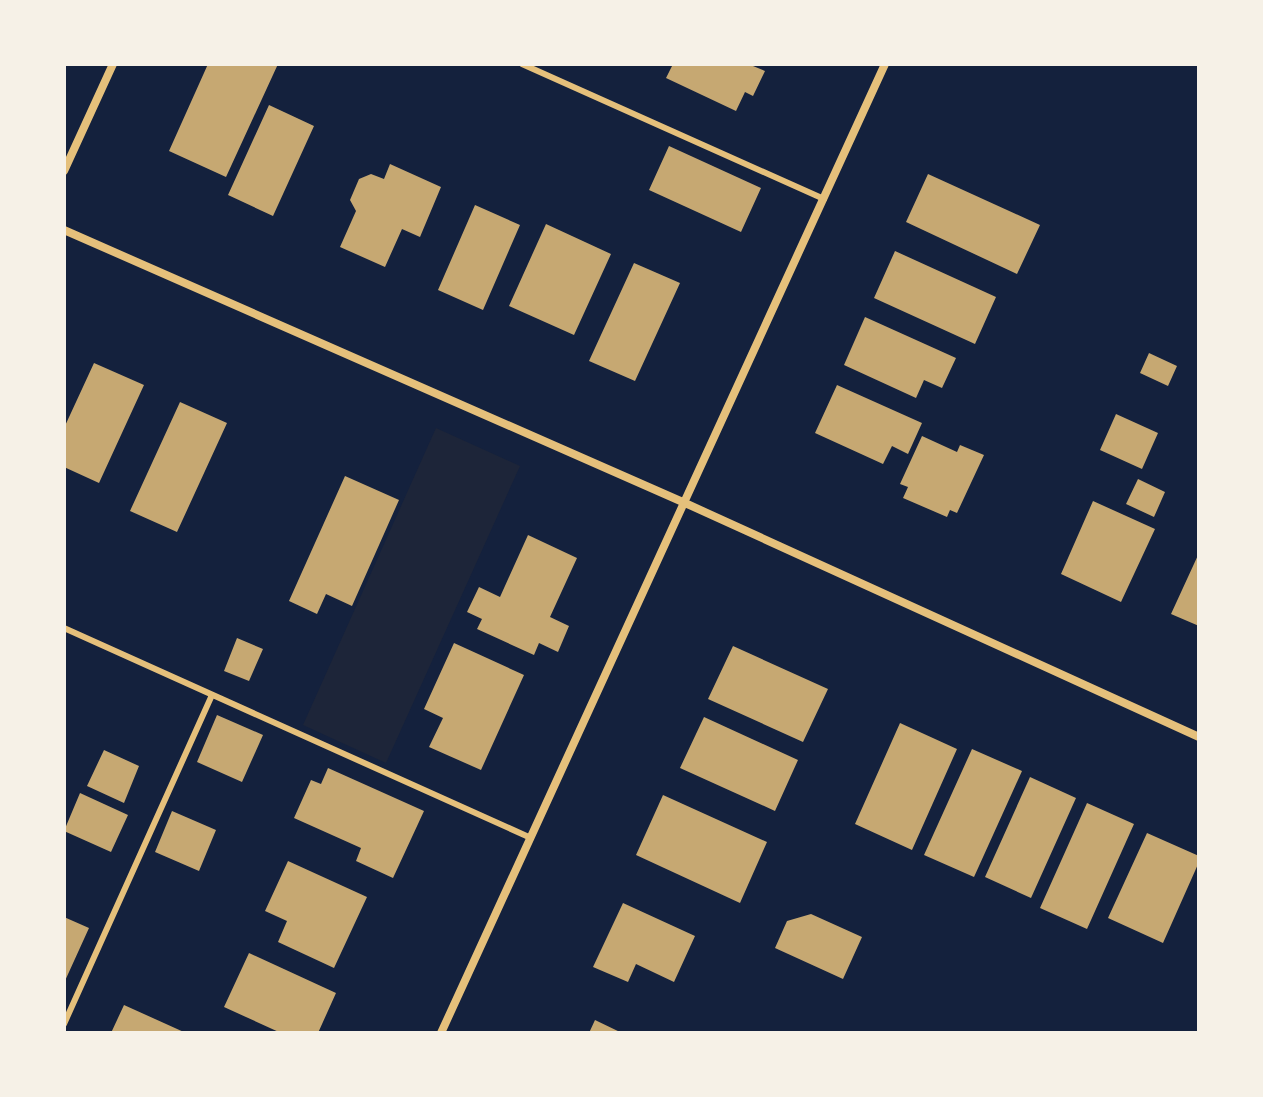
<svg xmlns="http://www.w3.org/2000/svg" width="1263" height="1097" font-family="'Nunito Sans',sans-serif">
	<rect width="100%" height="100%" fill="#14213d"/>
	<path fill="#1d2539" d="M 436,428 L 520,466 L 386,763 L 303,725 Z"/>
	<path fill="#c6a872" d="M 208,64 L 278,64 L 226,177 L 169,151 Z
		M 673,64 L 755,64 L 753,66 L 765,71 L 753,96 L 745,92 L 736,111 L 666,78 Z
		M 269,105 L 314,126 L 273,216 L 228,195 Z
		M 669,146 L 761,188 L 741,232 L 649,190 Z
		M 390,164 L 441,187 L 420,237 L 402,229 L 385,267 L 340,247 L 356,211 L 350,200 L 359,179 L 371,174 L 384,179 Z
		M 928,174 L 1040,225 L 1017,274 L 906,222 Z
		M 475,205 L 520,225 L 483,310 L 438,290 Z
		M 546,224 L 611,254 L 574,335 L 509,306 Z
		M 895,251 L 996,297 L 975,344 L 874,298 Z
		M 634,263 L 680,283 L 635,381 L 589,361 Z
		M 865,317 L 956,358 L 942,388 L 924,380 L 916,398 L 844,365 Z
		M 1149,353 L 1177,366 L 1168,386 L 1140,373 Z
		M 94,363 L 144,385 L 99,483 L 64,467 L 64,428 Z
		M 837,385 L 922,423 L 908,454 L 892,446 L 883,464 L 815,433 Z
		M 180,402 L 227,423 L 177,532 L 130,511 Z
		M 1116,414 L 1158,433 L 1142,469 L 1100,450 Z
		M 922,436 L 957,452 L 960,445 L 984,455 L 957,513 L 950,510 L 947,517 L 903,498 L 908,487 L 900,484 Z
		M 345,476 L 399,500 L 352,606 L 326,594 L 317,614 L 289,601 Z
		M 1138,479 L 1165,492 L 1154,517 L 1126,504 Z
		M 1093,501 L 1155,529 L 1121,602 L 1061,574 Z
		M 528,535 L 577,558 L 550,617 L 569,626 L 558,652 L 539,643 L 534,655 L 477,629 L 482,619 L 467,612 L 479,587 L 500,597 Z
		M 1199,553 L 1199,626 L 1171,614 Z
		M 237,638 L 263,649 L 249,681 L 224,671 Z
		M 454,643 L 524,675 L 481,770 L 429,747 L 443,718 L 424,709 Z
		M 733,646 L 828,689 L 803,742 L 708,699 Z
		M 217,715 L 263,735 L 242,782 L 197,762 Z
		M 704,717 L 798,760 L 775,811 L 680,768 Z
		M 900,723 L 957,749 L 912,850 L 855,824 Z
		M 972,749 L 1022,771 L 974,877 L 924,855 Z
		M 104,750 L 139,766 L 124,803 L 87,786 Z
		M 328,768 L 424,811 L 393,878 L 356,861 L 361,848 L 294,818 L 311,780 L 321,784 Z
		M 1030,777 L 1076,798 L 1031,898 L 985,877 Z
		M 80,793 L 128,815 L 111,852 L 64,831 Z
		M 663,795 L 767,842 L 740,903 L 636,855 Z
		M 1087,803 L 1134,824 L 1087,929 L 1040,908 Z
		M 172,811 L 216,830 L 199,871 L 155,852 Z
		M 1147,833 L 1199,856 L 1199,862 L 1163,943 L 1108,918 Z
		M 288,861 L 367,897 L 334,968 L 278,942 L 287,921 L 265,911 Z
		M 623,903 L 695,936 L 674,982 L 636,964 L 628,982 L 593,967 Z
		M 811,914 L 862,937 L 843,979 L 775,948 L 787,921 Z
		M 64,917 L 89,928 L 64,983 Z
		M 249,953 L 336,993 L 318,1033 L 281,1033 L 224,1007 Z
		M 124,1005 L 186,1033 L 111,1033 Z
		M 595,1020 L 622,1033 L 589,1033 Z"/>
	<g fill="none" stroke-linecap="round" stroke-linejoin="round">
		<path stroke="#e5c07b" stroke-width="6" d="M 522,64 L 824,199
			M 64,628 L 531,838
			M 64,1024 L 212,695"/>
		<path stroke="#e5c07b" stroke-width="8" d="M 64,171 L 113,64
			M 64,230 L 685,503 L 1199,737
			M 441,1033 L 885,64"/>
	</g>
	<rect width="1263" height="1097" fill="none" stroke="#f6f1e7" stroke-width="132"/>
</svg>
